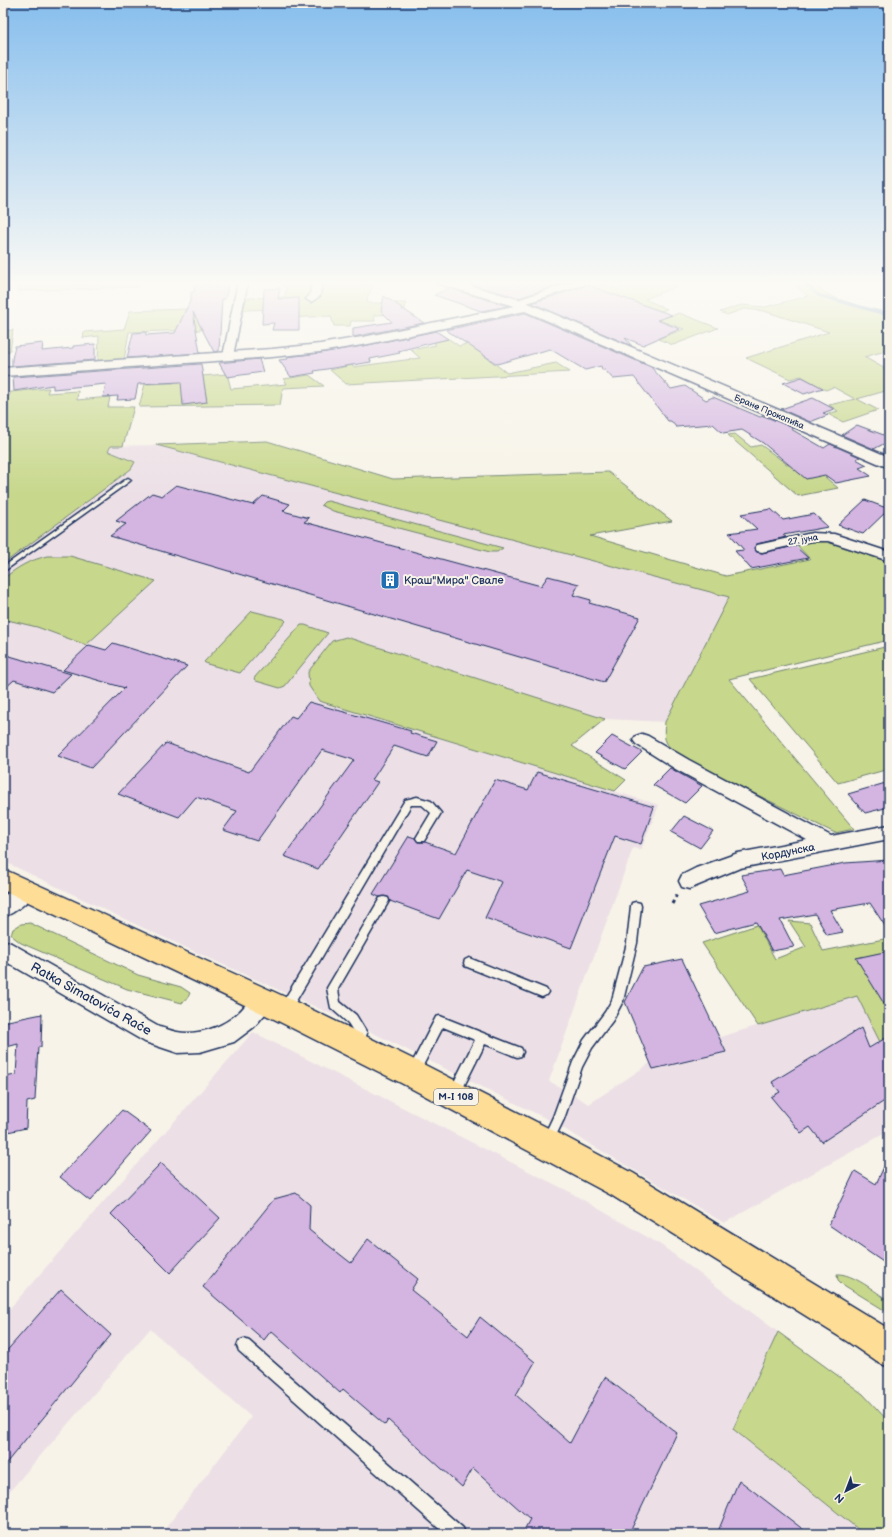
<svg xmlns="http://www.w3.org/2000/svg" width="892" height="1537" font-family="'Balsamiq Sans',sans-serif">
	<rect width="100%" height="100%" fill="#f7f3e8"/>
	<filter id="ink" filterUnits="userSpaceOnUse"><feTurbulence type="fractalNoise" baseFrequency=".025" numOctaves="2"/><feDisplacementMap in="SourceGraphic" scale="8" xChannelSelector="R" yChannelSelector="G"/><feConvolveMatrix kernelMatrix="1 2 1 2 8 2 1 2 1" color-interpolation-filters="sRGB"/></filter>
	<g filter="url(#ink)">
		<path fill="#ece0e6" d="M 156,445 L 730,597 L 665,722 L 605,719 L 346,637 L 332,641 L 308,672 L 309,686 L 319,701 L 659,805 L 641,850 L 633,848 L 549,1081 L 589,1104 L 662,1055 L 857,995 L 889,1060 L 889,1131 L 724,1223 L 549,1120 L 377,1035 L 141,927 L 3,861 L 3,564 L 131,469 L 128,458 L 108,452 L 111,446 Z
			M 253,1032 L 568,1191 L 661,1245 L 778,1332 L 733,1429 L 864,1534 L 161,1534 L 251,1417 L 150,1329 L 3,1499 L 3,1316 Z"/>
		<path fill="#c7d78b" stroke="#718374" d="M 21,281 L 139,283 L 138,287 L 18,291 Z
			M 283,281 L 344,281 L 374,284 L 367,298 L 368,303 L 406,303 L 404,314 L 374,315 L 375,321 L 351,321 L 350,326 L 334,326 L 331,316 L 285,318 L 283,309 L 243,310 L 247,298 L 285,297 L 286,286 L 282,286 Z
			M 587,281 L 592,281 L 617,289 C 623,287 629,282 635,281 C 646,280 672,280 682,284 L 645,299 L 667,309 L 640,318 L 596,295 L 568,286 Z
			M 790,281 L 810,281 C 831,302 862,306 889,313 L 889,350 L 864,357 L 889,371 L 889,390 L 857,399 L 878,410 L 843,422 L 828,414 L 838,411 L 829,405 L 855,399 L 833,387 L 826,390 L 801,376 L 790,379 L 746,358 L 829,332 L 764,311 L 744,309 L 727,315 L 720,312 L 741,305 L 765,307 L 808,296 Z
			M 185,309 L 199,310 L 201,330 L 129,332 L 124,360 L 98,362 L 99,336 L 83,338 L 84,332 L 124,329 L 130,311 Z
			M 679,313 L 718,328 L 673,345 L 658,339 L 684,329 L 659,320 Z
			M 13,330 L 10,351 L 3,352 L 3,331 Z
			M 449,339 L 459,346 L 482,340 L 478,351 L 507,373 L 556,363 L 570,372 L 346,384 L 330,370 L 352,365 L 353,367 L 420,358 L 411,350 L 436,345 L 433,342 Z
			M 175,372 L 202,376 L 227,374 L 231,389 L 287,384 L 284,379 L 309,375 L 324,386 L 283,388 L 280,405 L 139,407 L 145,384 L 174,383 Z
			M 49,388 L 47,393 L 78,391 L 77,400 L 110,397 L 108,407 L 134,407 L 123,446 L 111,446 L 108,451 L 135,462 L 131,469 L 3,564 L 3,397 L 9,396 L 11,392 Z
			M 735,434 L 751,447 L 761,445 L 788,465 L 818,460 L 844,473 L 825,477 L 838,488 L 798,496 L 728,435 Z
			M 267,441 L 393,479 L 608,472 L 672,521 L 590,536 L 726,576 L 810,559 L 795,543 L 826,539 L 889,561 L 889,640 L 729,679 L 854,829 L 835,833 L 678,756 C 665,743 663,741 665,722 L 729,597 L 156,445 Z
			M 328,501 L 503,548 L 497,552 L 490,552 L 333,511 L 321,505 L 324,502 Z
			M 47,556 L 70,556 L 156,581 L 86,645 L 37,627 L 3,619 L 3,579 C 19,566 28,561 47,556 Z
			M 252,611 L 284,619 L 286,621 L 240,673 L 207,664 L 204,662 Z
			M 301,625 L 305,625 L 328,633 L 285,686 L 280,688 L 256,681 L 254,679 L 255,677 Z
			M 346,637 L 605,719 L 572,746 L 626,780 L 615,791 L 319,701 L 309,686 L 308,672 L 332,641 Z
			M 889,646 L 889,769 L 838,783 L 750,679 Z
			M 789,921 L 810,923 L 823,951 L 889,938 L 889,1060 L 857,996 L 758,1026 L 702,943 L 757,925 L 775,959 L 806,947 Z
			M 30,923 L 138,975 L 181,987 L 190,993 L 187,999 L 182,1003 L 127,989 L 21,943 L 11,935 L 13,929 L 21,924 Z
			M 837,1274 C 852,1273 876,1292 889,1301 L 889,1313 L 842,1284 L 838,1280 Z
			M 778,1332 L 863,1394 L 889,1422 L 889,1534 L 864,1534 L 733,1429 Z"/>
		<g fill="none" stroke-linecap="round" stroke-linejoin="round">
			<path stroke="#648eb8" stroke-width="3" d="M 802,281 L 818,295 L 889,315"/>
		</g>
		<path fill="#d4b5e1" stroke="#1b2f5e" d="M 464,281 L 570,281 L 519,298 L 463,282 Z
			M 229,283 L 225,299 L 222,299 L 219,351 L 214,352 L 193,312 L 200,353 L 127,358 L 133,333 L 146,332 L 146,335 L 175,333 L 191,299 L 191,292 L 194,292 L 194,284 Z
			M 587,285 L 672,315 L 657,320 L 680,329 L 643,345 L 625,338 L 632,346 L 532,303 Z
			M 280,288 L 278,299 L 299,298 L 299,330 L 272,330 L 274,323 L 262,324 L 264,289 Z
			M 449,288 L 508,306 L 481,311 L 434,295 Z
			M 384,296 L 402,308 L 401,310 L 403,309 L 424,323 L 353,337 L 353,328 L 392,322 L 381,311 Z
			M 525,313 L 651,367 L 671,389 L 685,386 L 706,400 L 713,397 L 760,417 L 764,416 L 793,428 L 791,429 L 824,448 L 830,444 L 860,457 L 856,459 L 867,465 L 859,468 L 871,476 L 836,483 L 825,475 L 806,479 L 763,443 L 742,430 L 723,433 L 713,424 L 676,427 L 671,421 L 668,421 L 634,377 L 613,379 L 605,370 L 602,370 L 601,366 L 585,370 L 550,349 L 497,364 L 446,330 Z
			M 436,331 L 448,339 L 398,351 L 400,353 L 370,359 L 371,362 L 314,371 L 315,373 L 291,377 L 279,360 L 288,359 L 287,357 L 320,353 L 368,345 Z
			M 43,343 L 42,351 L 73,348 L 73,346 L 95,344 L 95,360 L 12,366 L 12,359 L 15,346 Z
			M 259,359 L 263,372 L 227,377 L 219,363 Z
			M 201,364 L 207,402 L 183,405 L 181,382 L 138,384 L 135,399 L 117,400 L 118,396 L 103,397 L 106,384 L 53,389 L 53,385 L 14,391 L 13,377 Z
			M 802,377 L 823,388 L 804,394 L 783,383 Z
			M 813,398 L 834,409 L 823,413 L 828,415 L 810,422 L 781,409 Z
			M 857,425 L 889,437 L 889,441 L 874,449 L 842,435 Z
			M 176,485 L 253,505 L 263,496 L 290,504 L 283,511 L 309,518 L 304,522 L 541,586 L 548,576 L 579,584 L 573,595 L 591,600 L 589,603 L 640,617 L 604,682 L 110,536 L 126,524 L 116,521 L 152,493 L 162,496 Z
			M 865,500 L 889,509 L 863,534 L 838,525 Z
			M 771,509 L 783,520 L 814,514 L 828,527 L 783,535 L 786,537 L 757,544 L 754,549 L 757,552 L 762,553 L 795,546 L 808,558 L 751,569 L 735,551 L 744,550 L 729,533 L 757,529 L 741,514 Z
			M 113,643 L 187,666 L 91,768 L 58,756 L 125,688 L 63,670 L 89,645 L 106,650 Z
			M 3,654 L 71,674 L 52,692 L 14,680 L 3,690 Z
			M 309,702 L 411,731 L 410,733 L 437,741 L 428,757 L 394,746 L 372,780 L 378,782 L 318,869 L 284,856 L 354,760 L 322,750 L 257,841 L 223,830 L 237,811 L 196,797 L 179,817 L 118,794 L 166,743 L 249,772 L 291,716 L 296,718 Z
			M 612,736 L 642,752 L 625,769 L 595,753 Z
			M 670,768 L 702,786 L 685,803 L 653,785 Z
			M 537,772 L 654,807 L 641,844 L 615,836 L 571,948 L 485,918 L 502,882 L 467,870 L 439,919 L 390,901 L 388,897 L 379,897 L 373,894 L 409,836 L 415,838 L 418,842 L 425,842 L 456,853 L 495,780 L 528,790 Z
			M 889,782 L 889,807 L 865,813 L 848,794 Z
			M 684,816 L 713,831 L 700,848 L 671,832 Z
			M 889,860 L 889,932 L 870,903 L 830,910 L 843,932 L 827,935 L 815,914 L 780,920 L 794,947 L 772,951 L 756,922 L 714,933 L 698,906 L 750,891 L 741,875 L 780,869 L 783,875 L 845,863 Z
			M 889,951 L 889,1012 L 856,958 Z
			M 682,959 L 726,1052 L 653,1069 L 625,1002 L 643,967 Z
			M 42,1014 L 41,1047 L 38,1047 L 35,1100 L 27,1102 L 26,1128 L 3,1133 L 4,1077 L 16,1075 L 18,1044 L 3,1048 L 3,1022 Z
			M 861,1028 L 869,1048 L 889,1036 L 889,1098 L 822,1142 L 810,1127 L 801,1133 L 771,1097 L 780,1092 L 772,1082 Z
			M 122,1110 L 151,1131 L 90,1201 L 60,1177 Z
			M 889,1156 L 889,1266 L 829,1225 L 855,1171 L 876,1184 Z
			M 161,1163 L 220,1218 L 170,1273 L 111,1214 Z
			M 296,1193 L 310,1205 L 309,1230 L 351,1263 L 368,1239 L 418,1279 L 411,1290 L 468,1336 L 480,1317 L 535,1362 L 516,1395 L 570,1443 L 605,1377 L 677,1433 L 629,1534 L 522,1534 L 530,1519 L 473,1468 L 462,1487 L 388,1420 L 385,1425 L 343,1389 L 340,1393 L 271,1331 L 264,1340 L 203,1287 L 274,1199 Z
			M 61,1289 L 111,1335 L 3,1467 L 3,1355 Z
			M 739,1480 L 809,1534 L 717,1534 Z"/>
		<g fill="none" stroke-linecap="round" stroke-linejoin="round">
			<g stroke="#1b2f5e" stroke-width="3">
				<path id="lane" d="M 128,478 L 131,480 L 130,481 L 3,572 L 3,567 Z
					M 417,797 L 431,801 L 441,813 L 424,841 L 418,841 L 416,838 L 431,813 L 422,805 L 411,805 L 289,1013 L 285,1014 L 281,1013 L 279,1009 L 281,1005 L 405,800 Z
					M 384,897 L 388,898 L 389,901 L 338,989 L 340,1002 L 356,1015 L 367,1033 L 362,1049 L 358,1050 L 354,1049 L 352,1045 L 355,1034 L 348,1023 L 331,1008 L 327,988 L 380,898 Z
					M 636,902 L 640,903 L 641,906 L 637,943 L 623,1001 L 613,1020 L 592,1048 L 582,1067 L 564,1119 L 552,1144 L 548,1146 L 544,1144 L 542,1140 L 553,1117 L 573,1062 L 584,1040 L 605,1012 L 612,1000 L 627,943 L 631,906 L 632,903 Z
					M 469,958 L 546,989 L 548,992 L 546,995 L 542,997 L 465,966 L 464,963 L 465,960 Z
					M 440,1016 L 521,1048 L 523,1052 L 521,1056 L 517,1057 L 485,1044 L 459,1096 L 455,1098 L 451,1096 L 449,1092 L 475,1040 L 443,1027 L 417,1077 L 413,1078 L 409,1077 L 407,1073 L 409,1069 L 436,1017 Z
					M 244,1339 L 249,1341 L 463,1528 L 465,1534 L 445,1534 L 239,1351 L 237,1346 L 239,1341 Z"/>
			</g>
			<g stroke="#1b2f5e" stroke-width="3">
				<path id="street" d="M 238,281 L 248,281 L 233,356 L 228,359 L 223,356 Z
					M 312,281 L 322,281 L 320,296 L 311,302 L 306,299 L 310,295 Z
					M 576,281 L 590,281 L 589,283 L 520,305 L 514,305 L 512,303 L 514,301 Z
					M 812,533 L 834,534 L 889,552 L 889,561 L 828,541 L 812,541 L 762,552 L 757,551 L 755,548 L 757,545 Z
					M 642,734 L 648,736 L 689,760 L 831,836 L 889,825 L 889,839 L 740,868 L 689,889 L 682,887 L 679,881 L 682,875 L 696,868 L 738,853 L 807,840 L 677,770 L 636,744 L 633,740 L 636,736 Z
					M 26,882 L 33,884 L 36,890 C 30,901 15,913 3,917 L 3,897 L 19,884 Z
					M 3,940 L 11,943 L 159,1027 C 165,1028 171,1031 177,1032 C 198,1036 223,1027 238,1013 C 247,1005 251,995 263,990 L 271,993 L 274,1000 L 271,1007 L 254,1027 L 234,1042 L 200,1052 L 178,1053 L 145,1042 L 3,960 Z"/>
			</g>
			<g stroke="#1b2f5e" stroke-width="3">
				<path id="secondary" d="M 435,281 L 454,281 L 521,300 L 889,457 L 889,468 L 525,311 L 368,344 L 320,352 L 272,357 L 3,376 L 3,368 L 272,349 L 320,344 L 368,336 L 514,306 L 436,283 Z"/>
			</g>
			<g stroke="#1b2f5e" stroke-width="3">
				<path id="primary" d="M 3,869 L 294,1001 L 423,1064 L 558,1133 L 633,1173 L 889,1329 L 889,1367 L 877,1362 L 848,1342 L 611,1195 L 536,1155 L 403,1084 L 274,1019 L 3,890 Z"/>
			</g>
			<path stroke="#1b2f5e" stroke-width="3" stroke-dasharray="3.5 3.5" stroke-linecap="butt" d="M 672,904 L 677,894"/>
			<use href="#lane" fill="#f7f3e8" fill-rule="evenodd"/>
			<use href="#street" fill="#f7f3e8" fill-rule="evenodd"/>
			<use href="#secondary" fill="#f7f3e8" fill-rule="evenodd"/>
			<use href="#primary" fill="#fedd96" fill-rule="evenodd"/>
		</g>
	</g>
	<linearGradient id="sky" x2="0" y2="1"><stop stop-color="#87beed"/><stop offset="0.57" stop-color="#fbfaf5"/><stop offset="1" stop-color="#fbfaf5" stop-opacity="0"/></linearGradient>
	<rect width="892" height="496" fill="url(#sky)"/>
	<defs>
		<g id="building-square" transform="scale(1)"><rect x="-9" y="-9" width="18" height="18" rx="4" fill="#1f6fb2" stroke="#f7f3e8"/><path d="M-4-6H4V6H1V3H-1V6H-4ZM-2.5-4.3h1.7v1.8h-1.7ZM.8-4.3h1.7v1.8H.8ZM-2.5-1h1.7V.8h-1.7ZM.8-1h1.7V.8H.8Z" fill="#fff"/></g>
	</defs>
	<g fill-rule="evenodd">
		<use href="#building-square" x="390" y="580"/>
	</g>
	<g text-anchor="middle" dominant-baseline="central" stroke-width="4" stroke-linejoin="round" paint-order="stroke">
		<g font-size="9" fill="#1b2f5e" stroke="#f7f3e8">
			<text transform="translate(769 412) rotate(23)">Бране Прокопића</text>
			<text transform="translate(803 540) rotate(-10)">27. јуна</text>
		</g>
		<rect fill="#f7f3e8" stroke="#5d6a87" stroke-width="1" x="434" y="1089" width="44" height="16" rx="3"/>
		<g font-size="10" font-weight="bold" fill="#1b2f5e">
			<text x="456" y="1097">M-I 108</text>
		</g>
		<g font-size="11" fill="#1b2f5e" stroke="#f7f3e8" text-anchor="start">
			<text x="404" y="580">Краш"Мира" Свале</text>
		</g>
		<g font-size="11" fill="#1b2f5e" stroke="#f7f3e8">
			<text transform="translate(788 852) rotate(-11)">Кордунска</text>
		</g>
		<g font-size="13" fill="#1b2f5e" stroke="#f7f3e8">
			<text transform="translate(91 999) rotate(29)">Ratka Simatovića Raće</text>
		</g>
	</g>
	<rect width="892" height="1537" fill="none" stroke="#f7f3e8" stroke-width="16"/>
	<rect x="8" y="8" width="876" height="1521" fill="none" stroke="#1b2f5e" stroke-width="1.5" filter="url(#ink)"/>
	<g transform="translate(846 1491) rotate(222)" stroke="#f7f3e8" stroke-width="3" paint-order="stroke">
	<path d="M0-3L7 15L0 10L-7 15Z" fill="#1b2f5e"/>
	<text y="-6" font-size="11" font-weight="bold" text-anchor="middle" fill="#1b2f5e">N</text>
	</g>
</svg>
